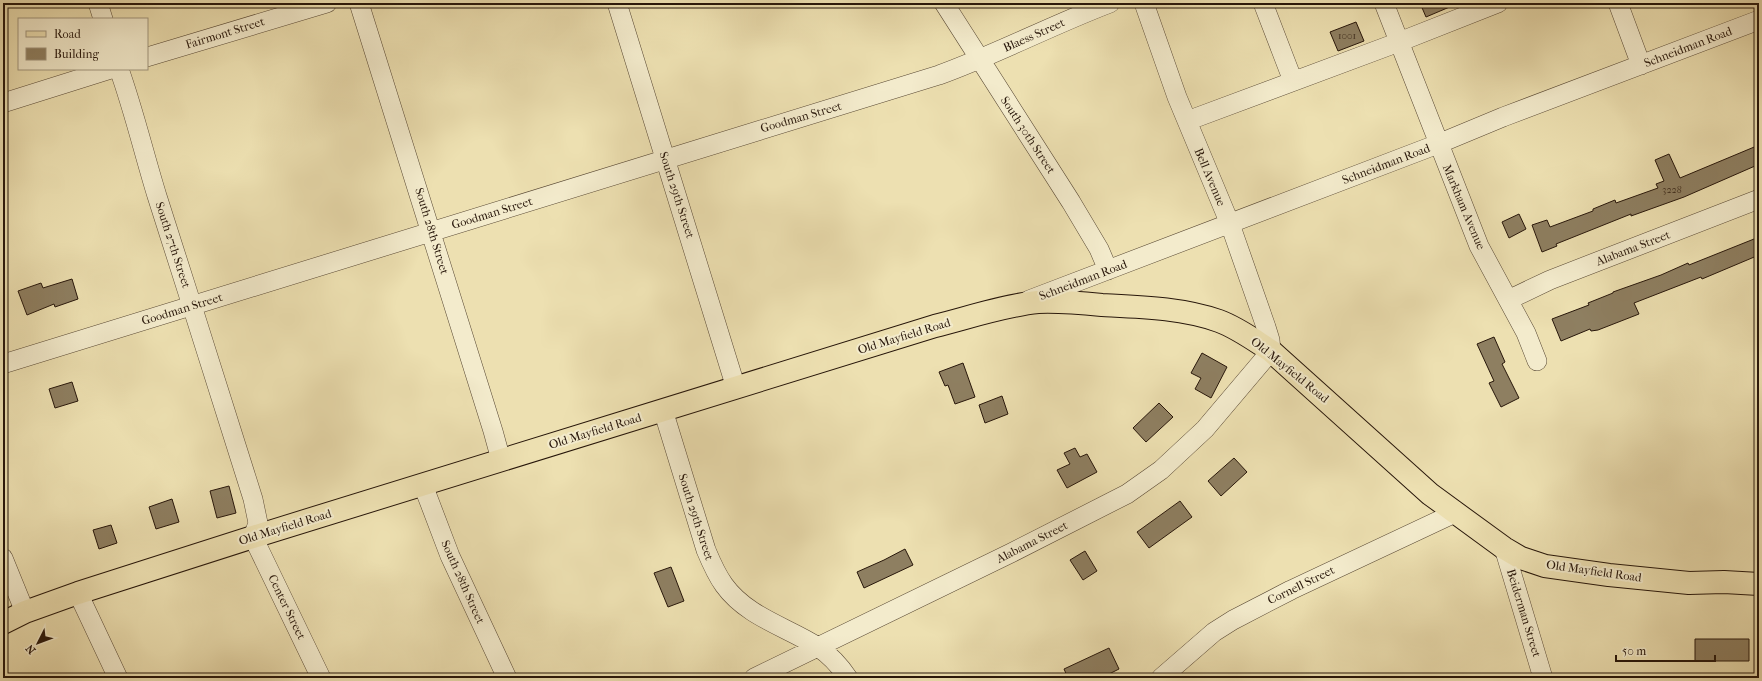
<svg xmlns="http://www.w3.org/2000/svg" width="1762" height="681" font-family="'IM FELL French Canon',serif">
	<rect width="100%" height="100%" fill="#ede0b1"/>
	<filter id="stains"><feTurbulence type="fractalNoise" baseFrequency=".005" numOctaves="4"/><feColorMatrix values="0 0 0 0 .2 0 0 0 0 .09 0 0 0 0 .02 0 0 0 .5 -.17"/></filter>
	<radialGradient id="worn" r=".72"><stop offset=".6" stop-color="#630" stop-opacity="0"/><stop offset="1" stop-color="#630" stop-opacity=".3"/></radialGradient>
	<path fill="#8e7f61" stroke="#27160a" d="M 1420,3 L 1459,3 L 1426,17 Z
		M 1356,22 L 1364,41 L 1338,51 L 1330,32 Z
		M 1759,145 L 1759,176 L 1755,166 L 1684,197 L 1631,216 L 1631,214 L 1556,244 L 1557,246 L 1542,252 L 1532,225 L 1547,220 L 1550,227 L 1593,211 L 1593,209 L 1615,200 L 1616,203 L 1658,188 L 1656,184 L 1664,181 L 1655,160 L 1669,154 L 1680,178 Z
		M 1519,214 L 1526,229 L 1509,238 L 1502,222 Z
		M 1759,237 L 1759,255 L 1702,279 L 1701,277 L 1634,303 L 1639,314 L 1598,330 L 1591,331 L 1590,329 L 1561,341 L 1552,319 L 1589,305 L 1588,303 L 1613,293 L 1613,292 L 1661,275 L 1688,263 L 1689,265 Z
		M 72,279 L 78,299 L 55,307 L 54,304 L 27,315 L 18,291 L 41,283 L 43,288 Z
		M 1494,337 L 1505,362 L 1502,364 L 1519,398 L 1501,407 L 1489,383 L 1494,381 L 1477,344 Z
		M 1202,353 L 1227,367 L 1211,398 L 1195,389 L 1201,378 L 1191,373 Z
		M 963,363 L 975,397 L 955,404 L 948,385 L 945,386 L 939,372 Z
		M 72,382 L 78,401 L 55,408 L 49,389 Z
		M 1002,396 L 1008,414 L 985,423 L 979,405 Z
		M 1159,403 L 1173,417 L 1146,442 L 1133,428 Z
		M 1075,448 L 1080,457 L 1087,454 L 1097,472 L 1067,488 L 1057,470 L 1070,464 L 1064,453 Z
		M 1234,458 L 1247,472 L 1221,496 L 1208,481 Z
		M 229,486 L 236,513 L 217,518 L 210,491 Z
		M 172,499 L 179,522 L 156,529 L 149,507 Z
		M 1180,501 L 1192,517 L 1149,548 L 1137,532 Z
		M 111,525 L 117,543 L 99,549 L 93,530 Z
		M 905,549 L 913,565 L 864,588 L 857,572 L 884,560 Z
		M 1085,551 L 1097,571 L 1083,580 L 1070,560 Z
		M 671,567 L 684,601 L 668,607 L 654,573 Z
		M 1695,639 L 1749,639 L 1749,661 L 1695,661 Z
		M 1109,648 L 1119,669 L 1101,678 L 1068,678 L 1064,669 Z"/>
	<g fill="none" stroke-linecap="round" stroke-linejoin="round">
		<g stroke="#584834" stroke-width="20">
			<path id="minor" d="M 98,3 L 103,19
				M 359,3 L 493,431 L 501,460
				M 617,3 L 736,388
				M 944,3 L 1071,202 L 1099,249 L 1108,270
				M 1263,3 L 1293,81
				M 1384,3 L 1479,246 L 1526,333 L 1537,361
				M 1618,3 L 1641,65
				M 147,57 L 327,3
				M 119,69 C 134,111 144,154 157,196 C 189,297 222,398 253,499 L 258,523 L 253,537 L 321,678
				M 3,103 L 111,69
				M 1187,121 L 1399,42 L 1498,3
				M 1029,300 L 1438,144 L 1503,117 L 1759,20
				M 1508,300 L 1550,280 L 1759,199
				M 3,364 L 939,75 C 997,54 1052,25 1110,3
				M 663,410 L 706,550 C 711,562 716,574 724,585 C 747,617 787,627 818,647 C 831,656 840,666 848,678
				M 423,485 L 450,556 L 507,678
				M 1504,548 L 1543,678
				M 3,558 L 25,612
				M 78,593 L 118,678
				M 754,678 L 1011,553 L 1127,494 L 1161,470 L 1205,429 L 1271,351 L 1270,340 L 1266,327 L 1230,224 L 1177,97 L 1144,3
				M 1161,678 L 1214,632 L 1233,620 L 1291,590 L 1455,513"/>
		</g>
		<g stroke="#27160a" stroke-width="24">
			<path id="major" d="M 3,623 L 25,612 L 78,593 L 253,537 L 935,326 C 967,318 1006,305 1038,302 C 1060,301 1081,303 1102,305 C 1141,307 1182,308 1219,321 C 1238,328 1254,340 1271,351 L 1430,494 L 1504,548 L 1521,558 L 1545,566 L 1609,575 L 1689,583 L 1724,582 L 1759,584"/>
		</g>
		<use href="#minor" stroke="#f3ebcc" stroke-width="19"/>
		<use href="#major" stroke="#ede0b1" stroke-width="22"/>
	</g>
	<g text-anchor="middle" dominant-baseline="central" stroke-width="4" stroke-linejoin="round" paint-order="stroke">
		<g font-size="10" fill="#413020">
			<text x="1347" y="36">1001</text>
			<text x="1672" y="190">3228</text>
		</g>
		<g font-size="12" fill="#27160a" stroke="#f3ebcc">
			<text transform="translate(225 33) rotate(-17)">Fairmont Street</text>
			<text transform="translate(1034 35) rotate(-24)">Blaess Street</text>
			<text transform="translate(1688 47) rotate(-21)">Schneidman Road</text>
			<text transform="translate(801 117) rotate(-16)">Goodman Street</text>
			<text transform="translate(1028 135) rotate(57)">South 30th Street</text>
			<text transform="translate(1386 164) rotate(-21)">Schneidman Road</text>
			<text transform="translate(1210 177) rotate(67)">Bell Avenue</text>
			<text transform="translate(677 195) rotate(72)">South 29th Street</text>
			<text transform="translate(1464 207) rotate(67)">Markham Avenue</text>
			<text transform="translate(492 213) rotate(-17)">Goodman Street</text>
			<text transform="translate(432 231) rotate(73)">South 28th Street</text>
			<text transform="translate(173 245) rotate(72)">South 27th Street</text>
			<text transform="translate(1633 248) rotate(-21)">Alabama Street</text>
			<text transform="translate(1083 280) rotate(-21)">Schneidman Road</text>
			<text transform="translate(182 309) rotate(-17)">Goodman Street</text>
			<text transform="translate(904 336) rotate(-17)">Old Mayfield Road</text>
			<text transform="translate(1290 370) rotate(39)">Old Mayfield Road</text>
			<text transform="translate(595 431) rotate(-17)">Old Mayfield Road</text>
			<text transform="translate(696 517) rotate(72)">South 29th Street</text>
			<text transform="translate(285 527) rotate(-17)">Old Mayfield Road</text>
			<text transform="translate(1032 542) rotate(-27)">Alabama Street</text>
			<text transform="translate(1594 571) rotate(8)">Old Mayfield Road</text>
			<text transform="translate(463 582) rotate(66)">South 28th Street</text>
			<text transform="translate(1301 585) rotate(-26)">Cornell Street</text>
			<text transform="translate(287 607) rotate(64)">Center Street</text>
			<text transform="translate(1524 613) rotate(73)">Beiderman Street</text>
		</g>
	</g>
	<rect width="1762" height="681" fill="none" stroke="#ede0b1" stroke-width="16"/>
	<rect x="4" y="4" width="1754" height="673" fill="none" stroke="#27160a" stroke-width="2"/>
	<rect x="8" y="8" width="1746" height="665" fill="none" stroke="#27160a"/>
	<rect x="18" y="18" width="130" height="52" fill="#f3ebcc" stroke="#a1967e"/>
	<rect x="26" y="31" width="20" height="6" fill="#ede0b1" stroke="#a1967e"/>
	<text x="54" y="38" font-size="12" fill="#27160a">Road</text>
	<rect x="26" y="48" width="20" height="12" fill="#8e7f61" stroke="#a1967e"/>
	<text x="54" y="58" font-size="12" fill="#27160a">Building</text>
	<g transform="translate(38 643) rotate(228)" stroke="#f3ebcc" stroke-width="3" paint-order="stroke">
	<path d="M0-3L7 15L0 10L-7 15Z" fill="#27160a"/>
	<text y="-6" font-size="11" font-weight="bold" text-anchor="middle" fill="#27160a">N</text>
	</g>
	<path d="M1616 655v6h99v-6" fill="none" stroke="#27160a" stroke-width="2"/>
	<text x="1622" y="655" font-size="12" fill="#27160a" stroke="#f3ebcc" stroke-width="3" paint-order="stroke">50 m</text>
	<rect width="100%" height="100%" filter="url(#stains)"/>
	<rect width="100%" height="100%" fill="url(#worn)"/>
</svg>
